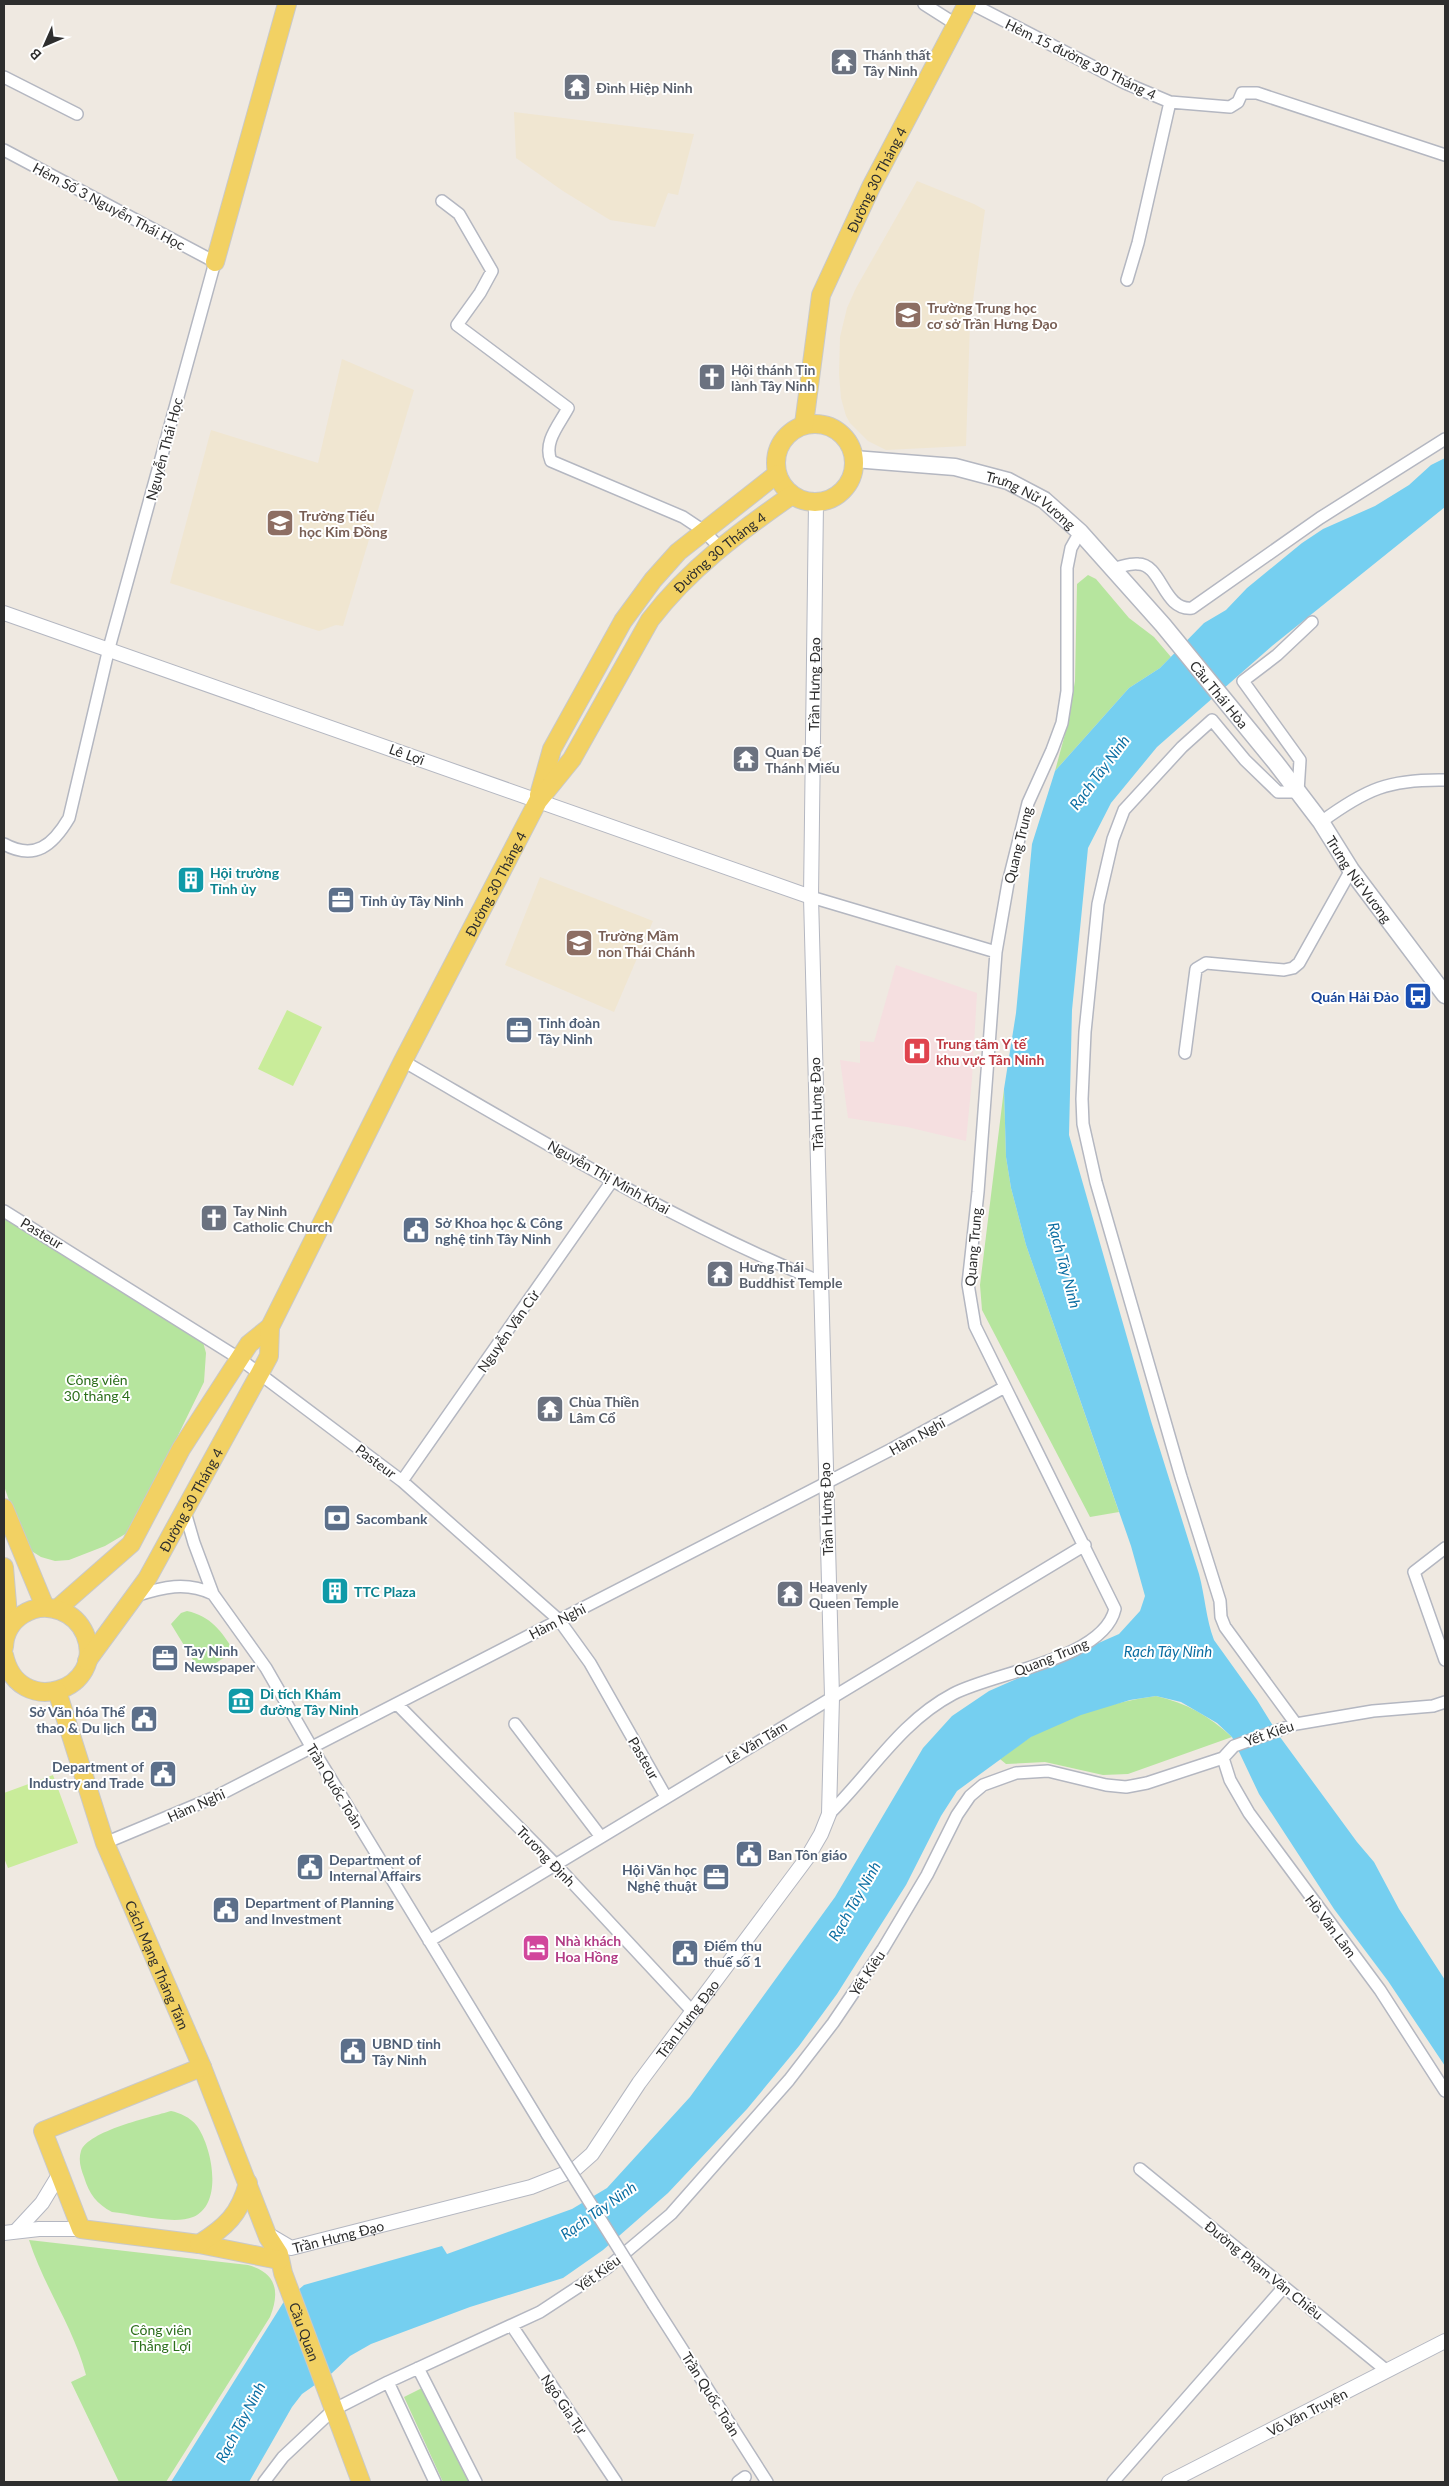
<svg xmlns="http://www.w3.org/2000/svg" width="1449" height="2486" font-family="Lato,sans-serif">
	<rect width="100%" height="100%" fill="#efe9e1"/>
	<path fill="#f0e6d1" d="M 514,112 L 694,134 L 678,195 L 668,193 L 655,227 L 610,220 L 563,191 L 516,158 Z
		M 917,181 L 974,204 L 985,210 L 970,323 L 966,446 L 886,450 L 868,441 L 850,423 L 846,416 L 841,398 L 839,374 L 840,337 L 847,308 L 856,288 Z
		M 342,359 L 414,390 L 343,626 L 336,625 L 319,631 L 170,583 L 211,430 L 318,463 Z
		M 540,877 L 653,921 L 614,1012 L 505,965 Z"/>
	<path fill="#f5dfe0" d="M 896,965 L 977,993 L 972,1079 L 966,1141 L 907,1127 L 848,1118 L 840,1060 L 860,1063 L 860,1041 L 874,1042 Z"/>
	<path fill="#b6e59e" d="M 1088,575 L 1096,579 L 1129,618 L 1154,637 L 1171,657 L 1160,668 L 1129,688 L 1055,771 L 1068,723 L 1075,681 L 1077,584 Z
		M 1004,1089 L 1006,1157 L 1011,1188 L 1026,1245 L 1119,1512 L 1090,1517 L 982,1310 L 980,1285 Z
		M 4,1218 L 203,1342 L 206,1353 L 204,1382 L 132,1530 L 105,1546 L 69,1560 L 55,1561 L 41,1557 L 30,1550 L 20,1532 L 4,1486 Z
		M 187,1611 C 211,1616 222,1632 234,1651 L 201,1673 L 171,1624 L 181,1613 Z
		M 1156,1696 C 1187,1703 1209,1716 1232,1737 L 1128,1774 L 1103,1775 L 1045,1762 L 1006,1764 L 1000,1759 C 1010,1752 1021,1743 1032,1736 C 1069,1715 1114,1702 1156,1696 Z
		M 171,2111 C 180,2113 190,2117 197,2126 C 212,2147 224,2204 193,2217 C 174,2225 133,2214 112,2212 C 97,2204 89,2194 84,2177 C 81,2169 78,2160 81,2151 C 88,2131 151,2117 171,2111 Z
		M 29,2240 L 248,2265 C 277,2273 280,2292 270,2317 L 166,2482 L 119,2482 L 71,2382 L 86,2375 C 74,2328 44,2287 29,2240 Z
		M 422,2388 L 471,2482 L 443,2482 L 404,2397 Z"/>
	<path fill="#c9ec9a" d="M 287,1010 L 322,1027 L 293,1086 L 258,1069 Z
		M 53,1775 L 78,1843 L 8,1868 L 4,1858 L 4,1793 Z"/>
	<path fill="#75cff0" d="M 1445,458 L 1445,507 L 1272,646 L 1157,747 L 1111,803 L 1088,848 L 1072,1010 L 1069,1135 L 1151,1421 L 1199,1574 C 1205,1596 1206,1619 1214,1640 L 1257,1700 L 1280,1737 L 1357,1842 L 1374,1862 L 1399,1909 L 1445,1980 L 1445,2066 L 1388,1981 L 1334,1909 L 1259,1794 L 1232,1737 L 1217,1723 L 1181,1702 L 1156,1696 L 1130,1700 L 1081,1715 L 1031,1737 L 957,1791 L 941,1816 L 906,1885 L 837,1994 L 799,2046 L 747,2109 L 668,2193 L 603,2250 L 563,2278 L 470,2307 L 371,2344 L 350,2356 L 332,2373 L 302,2394 L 292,2407 L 249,2482 L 171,2482 L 283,2303 L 304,2285 L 442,2246 L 447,2254 L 572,2209 L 607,2188 L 690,2097 L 835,1897 L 923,1748 L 952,1716 L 989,1691 L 1119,1634 L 1140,1611 L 1145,1596 L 1131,1546 L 1026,1245 L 1011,1188 L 1006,1157 L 1004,1089 L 1016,1013 L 1032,844 L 1055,771 L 1129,688 L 1160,668 L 1204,623 L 1226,610 L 1247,588 L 1302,543 L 1323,529 L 1375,506 L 1409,485 L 1431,465 Z"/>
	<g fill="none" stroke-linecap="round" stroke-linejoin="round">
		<g stroke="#b4b7c1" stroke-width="14">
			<path id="minor" d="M 924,4 L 957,25
				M 972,4 L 1125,83 L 1170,102 L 1230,107 L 1238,102 L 1242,93 L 1257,93 L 1445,155
				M 4,77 L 77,114
				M 4,150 L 215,262 L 109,648 L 69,818 C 53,845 35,861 4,844
				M 442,201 L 459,214 L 492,271 L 480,293 L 457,325 L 568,408 C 559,425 543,442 551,461 L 683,517 L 704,531 L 720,548
				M 1127,280 L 1138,243 L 1170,102
				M 1114,568 C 1122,567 1130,563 1138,564 C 1162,564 1163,611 1192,608 L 1320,518 L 1445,439
				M 1321,822 C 1366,789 1389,779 1445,780
				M 811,897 L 996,952
				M 1185,1053 L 1196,969 L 1206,963 L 1284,970 L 1293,968 L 1299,963 L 1351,870
				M 403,1061 C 540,1140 675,1222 821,1282
				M 4,1211 L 240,1359 L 402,1481 L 559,1620 L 590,1663 L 666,1797
				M 402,1481 L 612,1181
				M 185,1512 L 194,1543 L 213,1594 L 266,1668 L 312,1748 L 547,2134
				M 1445,1548 L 1414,1572 L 1445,1660
				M 135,1596 C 163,1587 186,1581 213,1594
				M 398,1705 L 556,1865 L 692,2011
				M 515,1724 L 601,1837
				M 1296,1724 L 1225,1627 L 1221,1617 L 1220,1601 L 1181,1477 L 1096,1182 L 1083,1124 L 1082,1099 L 1085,1032 L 1098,904 L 1113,839 L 1124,810 L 1182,747 L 1212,720 L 1245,760 L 1278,792 L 1298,792 L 1300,760 L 1243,681 L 1277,655 L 1312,622
				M 1223,1758 L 1230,1780 L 1249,1813 L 1380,1990 L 1445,2091
				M 829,1814 C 870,1774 900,1722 953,1694 C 994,1672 1103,1660 1115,1609 L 975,1326 L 968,1284 L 978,1192 L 996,952 L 1008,883 L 1028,803 L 1052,750 L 1062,723 L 1067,691 L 1067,568 L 1071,548 L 1080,532
				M 105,1843 L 215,1797 L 892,1449 L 1003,1388
				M 429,1941 L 1085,1545
				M 1140,2169 L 1387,2371
				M 654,2305 L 767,2482
				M 512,2326 L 616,2482
				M 418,2368 L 476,2482
				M 388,2382 L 435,2482
				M 264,2482 L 283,2457 L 333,2410 L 388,2382 L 540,2312 L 607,2268 L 671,2214 L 789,2080 L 833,2023 L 883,1949 L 927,1875 L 957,1815 L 970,1796 L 983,1785 L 1016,1773 L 1048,1771 L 1106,1785 L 1126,1787 L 1147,1783 L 1223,1758 L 1234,1746 L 1296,1724 L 1373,1711 L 1433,1706 L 1445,1702
				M 738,2482 L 745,2477
				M 1113,2482 L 1284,2287"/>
		</g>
		<g stroke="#b4b7c1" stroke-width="16">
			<g id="tertiary">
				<path d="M 4,613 L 811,897"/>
				<path d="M 17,2230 L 42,2203 L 59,2175"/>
				<path d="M 4,2233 L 39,2229 L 81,2229"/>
				<path id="s1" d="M 269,2235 L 291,2248 L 531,2187 L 574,2170 L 592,2154 L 639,2083 L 807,1858 L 821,1834 L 829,1814 L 832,1697 L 811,897 L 816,502"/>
				<path d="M 1169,2482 L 1445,2341"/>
			</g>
		</g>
		<g stroke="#b4b7c1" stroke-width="19">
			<g id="secondary">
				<path id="s2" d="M 854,459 L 955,467 L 1008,481 L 1044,500 L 1080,532 L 1163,625 L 1276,763 L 1321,822 L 1351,870 L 1445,995"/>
			</g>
		</g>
		<g stroke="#c9c9c9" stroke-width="20">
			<g id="primary">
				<path d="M 215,262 L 287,4"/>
				<circle cx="815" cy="463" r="39"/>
				<path id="s3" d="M 804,424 L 821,295 L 871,187 L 967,4"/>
				<path d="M 539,795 L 552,749 L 623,621 L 653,580 L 678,552 L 777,474"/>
				<path d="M 4,1508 L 45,1607"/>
				<path d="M 4,1567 L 9,1628"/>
				<path d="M 57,1609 L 131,1544 L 181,1449 L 249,1344 L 270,1327"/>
				<path d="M 4,1647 C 5,1619 34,1600 61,1611 C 72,1615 80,1623 85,1634 C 108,1690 18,1720 4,1655"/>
				<path id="s4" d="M 87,1661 L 147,1579 L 260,1373 L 269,1356 L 270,1327 L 403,1061 L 538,801 L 572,759 L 650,620 C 689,569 740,531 792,495"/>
				<path id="s5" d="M 57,1691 L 105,1843 L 202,2067 L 268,2237 L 279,2254 L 283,2273 L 361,2482"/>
				<path d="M 202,2067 L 43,2131 L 81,2229 L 199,2244 L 279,2260"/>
				<path d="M 199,2244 C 226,2227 240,2214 248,2183"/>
			</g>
		</g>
		<use href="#minor" stroke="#fff" stroke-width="11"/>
		<use href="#tertiary" stroke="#fff" stroke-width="14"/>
		<use href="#secondary" stroke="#fff" stroke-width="16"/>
		<use href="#primary" stroke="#f2d163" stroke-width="18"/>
		<g stroke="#b4b7c1" stroke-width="14" stroke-linecap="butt">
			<path id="minor-bridge" d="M 547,2134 L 654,2305"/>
		</g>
		<use href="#minor-bridge" stroke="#fff" stroke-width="11"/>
	</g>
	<defs>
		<g id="temple-square" transform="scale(1.4375)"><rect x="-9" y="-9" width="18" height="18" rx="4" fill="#6b7280" stroke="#fff"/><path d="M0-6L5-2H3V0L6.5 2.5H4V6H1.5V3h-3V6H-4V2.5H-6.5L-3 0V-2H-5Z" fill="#fff"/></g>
		<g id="school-square" transform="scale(1.4375)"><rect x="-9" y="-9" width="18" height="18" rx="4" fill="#8d6e63" stroke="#fff"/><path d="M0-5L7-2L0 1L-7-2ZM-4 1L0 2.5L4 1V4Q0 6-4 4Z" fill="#fff"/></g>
		<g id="church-square" transform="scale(1.4375)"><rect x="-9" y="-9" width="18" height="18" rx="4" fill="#6b7280" stroke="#fff"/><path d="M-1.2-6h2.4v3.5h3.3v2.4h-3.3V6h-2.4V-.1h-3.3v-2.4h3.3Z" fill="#fff"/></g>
		<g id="building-square" transform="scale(1.4375)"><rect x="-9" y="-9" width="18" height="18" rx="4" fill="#0f9aa8" stroke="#fff"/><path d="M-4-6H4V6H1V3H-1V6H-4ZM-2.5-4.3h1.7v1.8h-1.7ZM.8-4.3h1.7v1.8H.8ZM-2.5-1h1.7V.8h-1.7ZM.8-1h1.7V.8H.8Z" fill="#fff"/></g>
		<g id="office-square" transform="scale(1.4375)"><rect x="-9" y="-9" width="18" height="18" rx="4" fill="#5c6f8a" stroke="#fff"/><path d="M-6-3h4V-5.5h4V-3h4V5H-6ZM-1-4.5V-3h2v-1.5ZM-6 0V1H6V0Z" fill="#fff"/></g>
		<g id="bus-square" transform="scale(1.4375)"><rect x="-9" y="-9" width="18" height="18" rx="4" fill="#1a4fb4" stroke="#fff"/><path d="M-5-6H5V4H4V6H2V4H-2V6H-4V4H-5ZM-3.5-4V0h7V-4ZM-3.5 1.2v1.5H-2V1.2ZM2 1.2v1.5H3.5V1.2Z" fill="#fff"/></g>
		<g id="hospital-square" transform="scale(1.4375)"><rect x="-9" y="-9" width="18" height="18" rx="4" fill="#e0444e" stroke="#fff"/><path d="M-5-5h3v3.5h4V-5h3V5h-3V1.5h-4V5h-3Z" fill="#fff"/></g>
		<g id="civic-square" transform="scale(1.4375)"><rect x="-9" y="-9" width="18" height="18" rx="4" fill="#5c6f8a" stroke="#fff"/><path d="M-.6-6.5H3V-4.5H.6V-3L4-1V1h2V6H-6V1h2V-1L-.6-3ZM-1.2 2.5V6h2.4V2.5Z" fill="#fff"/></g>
		<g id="bank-square" transform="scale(1.4375)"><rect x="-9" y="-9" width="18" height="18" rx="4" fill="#5c6f8a" stroke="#fff"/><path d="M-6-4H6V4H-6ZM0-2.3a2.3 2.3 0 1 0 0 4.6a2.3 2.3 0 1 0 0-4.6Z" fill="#fff"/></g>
		<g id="museum-square" transform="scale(1.4375)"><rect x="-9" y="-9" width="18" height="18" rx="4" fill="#0f9aa8" stroke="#fff"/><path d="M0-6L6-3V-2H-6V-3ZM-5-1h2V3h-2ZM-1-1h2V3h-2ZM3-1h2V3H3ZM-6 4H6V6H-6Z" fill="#fff"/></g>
		<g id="hotel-square" transform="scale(1.4375)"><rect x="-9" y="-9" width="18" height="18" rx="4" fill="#d1479c" stroke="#fff"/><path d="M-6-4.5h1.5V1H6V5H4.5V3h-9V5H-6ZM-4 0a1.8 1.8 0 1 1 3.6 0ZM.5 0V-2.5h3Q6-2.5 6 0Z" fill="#fff"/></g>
	</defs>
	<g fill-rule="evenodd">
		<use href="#temple-square" x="844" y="62"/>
		<use href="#temple-square" x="577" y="87"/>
		<use href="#school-square" x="908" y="315"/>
		<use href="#church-square" x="712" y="377"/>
		<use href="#school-square" x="280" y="523"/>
		<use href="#temple-square" x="746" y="759"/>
		<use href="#building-square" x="191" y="880"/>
		<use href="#office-square" x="341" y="900"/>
		<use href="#school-square" x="579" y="943"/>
		<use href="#bus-square" x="1418" y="996"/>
		<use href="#office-square" x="519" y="1030"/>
		<use href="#hospital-square" x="917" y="1051"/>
		<use href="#church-square" x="214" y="1218"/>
		<use href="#civic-square" x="416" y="1230"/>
		<use href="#temple-square" x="720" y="1274"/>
		<use href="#temple-square" x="550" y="1409"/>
		<use href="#bank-square" x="337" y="1518"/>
		<use href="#building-square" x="335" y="1591"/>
		<use href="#temple-square" x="790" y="1594"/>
		<use href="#office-square" x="165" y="1658"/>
		<use href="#museum-square" x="241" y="1701"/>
		<use href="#civic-square" x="144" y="1719"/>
		<use href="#civic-square" x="163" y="1774"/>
		<use href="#civic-square" x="749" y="1854"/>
		<use href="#civic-square" x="310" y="1867"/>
		<use href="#office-square" x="716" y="1877"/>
		<use href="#civic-square" x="226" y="1910"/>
		<use href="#hotel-square" x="536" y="1948"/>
		<use href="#civic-square" x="685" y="1953"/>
		<use href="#civic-square" x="353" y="2051"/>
	</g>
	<g text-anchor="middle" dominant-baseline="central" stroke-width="4" stroke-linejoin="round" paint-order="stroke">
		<g font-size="14" font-weight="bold" fill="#5b616d" stroke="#fff" text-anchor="start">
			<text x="863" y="54">Thánh thất<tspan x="863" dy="16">Tây Ninh</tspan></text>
			<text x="596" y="87">Đình Hiệp Ninh</text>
			<text x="731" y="369">Hội thánh Tin<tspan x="731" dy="16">lành Tây Ninh</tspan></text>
			<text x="765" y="751">Quan Đế<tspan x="765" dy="16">Thánh Miếu</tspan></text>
			<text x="233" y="1210">Tay Ninh<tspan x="233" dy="16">Catholic Church</tspan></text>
			<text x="739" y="1266">Hưng Thái<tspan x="739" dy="16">Buddhist Temple</tspan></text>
			<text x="569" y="1401">Chùa Thiền<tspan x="569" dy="16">Lâm Cổ</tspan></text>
			<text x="809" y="1586">Heavenly<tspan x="809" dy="16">Queen Temple</tspan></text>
		</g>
		<g font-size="14" fill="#2e2e2e" stroke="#fff">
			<text transform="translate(1081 59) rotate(26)">Hẻm 15 đường 30 Tháng 4</text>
			<text stroke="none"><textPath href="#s3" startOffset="258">Đường 30 Tháng 4</textPath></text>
			<text transform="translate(109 206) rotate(28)">Hẻm Số 3 Nguyễn Thái Học</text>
			<text transform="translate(164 449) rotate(-75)">Nguyễn Thái Học</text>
			<text stroke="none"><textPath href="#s2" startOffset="185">Trưng Nữ Vương</textPath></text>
			<text stroke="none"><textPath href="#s4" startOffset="1286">Đường 30 Tháng 4</textPath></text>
			<text stroke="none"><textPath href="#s1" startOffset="1889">Trần Hưng Đạo</textPath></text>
			<text stroke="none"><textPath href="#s2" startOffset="459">Cầu Thái Hòa</textPath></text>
			<text transform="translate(407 754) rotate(20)">Lê Lợi</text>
			<text transform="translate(1018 845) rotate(-76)">Quang Trung</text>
			<text stroke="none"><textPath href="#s2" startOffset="691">Trưng Nữ Vương</textPath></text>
			<text stroke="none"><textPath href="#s4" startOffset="882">Đường 30 Tháng 4</textPath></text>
			<text transform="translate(816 1104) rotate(-92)">Trần Hưng Đạo</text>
			<text transform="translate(609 1177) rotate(29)">Nguyễn Thị Minh Khai</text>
			<text transform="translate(42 1233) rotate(31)">Pasteur</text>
			<text transform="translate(973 1247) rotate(-85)">Quang Trung</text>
			<text transform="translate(508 1331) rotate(-55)">Nguyễn Văn Cừ</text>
			<text transform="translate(917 1436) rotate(-29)">Hàm Nghi</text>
			<text transform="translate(376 1461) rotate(37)">Pasteur</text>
			<text stroke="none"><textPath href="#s4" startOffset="192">Đường 30 Tháng 4</textPath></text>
			<text transform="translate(826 1509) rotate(-92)">Trần Hưng Đạo</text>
			<text transform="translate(557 1621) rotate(-27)">Hàm Nghi</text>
			<text transform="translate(1051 1657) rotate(-22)">Quang Trung</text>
			<text transform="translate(1269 1733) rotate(-19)">Yết Kiêu</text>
			<text transform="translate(756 1742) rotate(-31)">Lê Văn Tám</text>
			<text transform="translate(644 1758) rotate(60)">Pasteur</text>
			<text transform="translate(335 1786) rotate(59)">Trần Quốc Toản</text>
			<text transform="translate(196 1805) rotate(-24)">Hàm Nghi</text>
			<text transform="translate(546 1856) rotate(46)">Trương Định</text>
			<text transform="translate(1331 1926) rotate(53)">Hồ Văn Lâm</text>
			<text stroke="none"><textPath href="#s5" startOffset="292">Cách Mạng Tháng Tám</textPath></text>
			<text transform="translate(867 1973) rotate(-56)">Yết Kiêu</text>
			<text stroke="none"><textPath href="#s1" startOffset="509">Trần Hưng Đạo</textPath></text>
			<text stroke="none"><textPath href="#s1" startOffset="74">Trần Hưng Đạo</textPath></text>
			<text transform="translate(1264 2270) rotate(39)">Đường Phạm Văn Chiêu</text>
			<text transform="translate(598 2273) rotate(-36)">Yết Kiêu</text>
			<text stroke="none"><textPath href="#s5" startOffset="688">Cầu Quan</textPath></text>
			<text transform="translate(711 2394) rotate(58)">Trần Quốc Toản</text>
			<text transform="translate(564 2404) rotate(56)">Ngô Gia Tự</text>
			<text transform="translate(1307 2412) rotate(-27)">Võ Văn Truyện</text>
		</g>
		<g font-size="14" font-weight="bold" fill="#785e54" stroke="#fff" text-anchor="start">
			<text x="927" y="307">Trường Trung học<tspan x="927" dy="16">cơ sở Trần Hưng Đạo</tspan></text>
			<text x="299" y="515">Trường Tiểu<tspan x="299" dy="16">học Kim Đồng</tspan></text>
			<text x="598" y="935">Trường Mầm<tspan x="598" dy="16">non Thái Chánh</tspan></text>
		</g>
		<g font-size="14" font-weight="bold" fill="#0d838f" stroke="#fff" text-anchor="start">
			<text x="210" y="872">Hội trường<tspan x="210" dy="16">Tỉnh ủy</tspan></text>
			<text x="354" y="1591">TTC Plaza</text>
			<text x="260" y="1693">Di tích Khám<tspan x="260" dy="16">đường Tây Ninh</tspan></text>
		</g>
		<g font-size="14" font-weight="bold" fill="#4e5e75" stroke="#fff" text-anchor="start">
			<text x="360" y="900">Tỉnh ủy Tây Ninh</text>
			<text x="538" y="1022">Tỉnh đoàn<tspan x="538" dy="16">Tây Ninh</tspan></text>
			<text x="435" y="1222">Sở Khoa học &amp; Công<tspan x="435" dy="16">nghệ tỉnh Tây Ninh</tspan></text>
			<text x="356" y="1518">Sacombank</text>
			<text x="184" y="1650">Tay Ninh<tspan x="184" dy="16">Newspaper</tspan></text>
			<text x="125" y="1711" text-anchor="end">Sở Văn hóa Thể<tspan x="125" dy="16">thao &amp; Du lịch</tspan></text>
			<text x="144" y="1766" text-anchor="end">Department of<tspan x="144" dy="16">Industry and Trade</tspan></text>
			<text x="768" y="1854">Ban Tôn giáo</text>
			<text x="329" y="1859">Department of<tspan x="329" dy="16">Internal Affairs</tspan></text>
			<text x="697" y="1869" text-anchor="end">Hội Văn học<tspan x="697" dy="16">Nghệ thuật</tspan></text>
			<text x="245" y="1902">Department of Planning<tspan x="245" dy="16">and Investment</tspan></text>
			<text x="704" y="1945">Điểm thu<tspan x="704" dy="16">thuế số 1</tspan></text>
			<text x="372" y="2043">UBND tỉnh<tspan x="372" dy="16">Tây Ninh</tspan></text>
		</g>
		<g font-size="14" font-weight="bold" fill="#164399" stroke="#fff" text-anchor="end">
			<text x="1399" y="996">Quán Hải Đảo</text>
		</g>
		<g font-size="14" font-weight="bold" fill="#be3a42" stroke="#fff" text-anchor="start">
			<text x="936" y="1043">Trung tâm Y tế<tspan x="936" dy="16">khu vực Tân Ninh</tspan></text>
		</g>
		<g font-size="14" fill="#2c6e1b" stroke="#fff">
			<text x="97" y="1379">Công viên<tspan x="97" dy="16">30 tháng 4</tspan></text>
			<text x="161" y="2329">Công viên<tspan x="161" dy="16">Thắng Lợi</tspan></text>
		</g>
		<g font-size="14" font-weight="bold" fill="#b23c85" stroke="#fff" text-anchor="start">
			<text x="555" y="1940">Nhà khách<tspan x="555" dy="16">Hoa Hồng</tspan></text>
		</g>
		<g font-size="15" font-style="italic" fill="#0d6fa3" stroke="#fff">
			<text transform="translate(1099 772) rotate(-53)">Rạch Tây Ninh</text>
			<text transform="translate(1065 1265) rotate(75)">Rạch Tây Ninh</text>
			<text x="1168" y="1651">Rạch Tây Ninh</text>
			<text transform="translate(854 1901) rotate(-60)">Rạch Tây Ninh</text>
			<text transform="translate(598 2210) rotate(-35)">Rạch Tây Ninh</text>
			<text transform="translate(240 2422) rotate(-62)">Rạch Tây Ninh</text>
		</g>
	</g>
	<rect width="1449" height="2486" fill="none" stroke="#2e2e2e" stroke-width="10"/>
	<g transform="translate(45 45) rotate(225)" stroke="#ffffff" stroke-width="4" paint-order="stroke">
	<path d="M0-4L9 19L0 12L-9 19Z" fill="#2e2e2e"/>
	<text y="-8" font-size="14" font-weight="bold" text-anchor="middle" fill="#2e2e2e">B</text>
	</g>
</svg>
